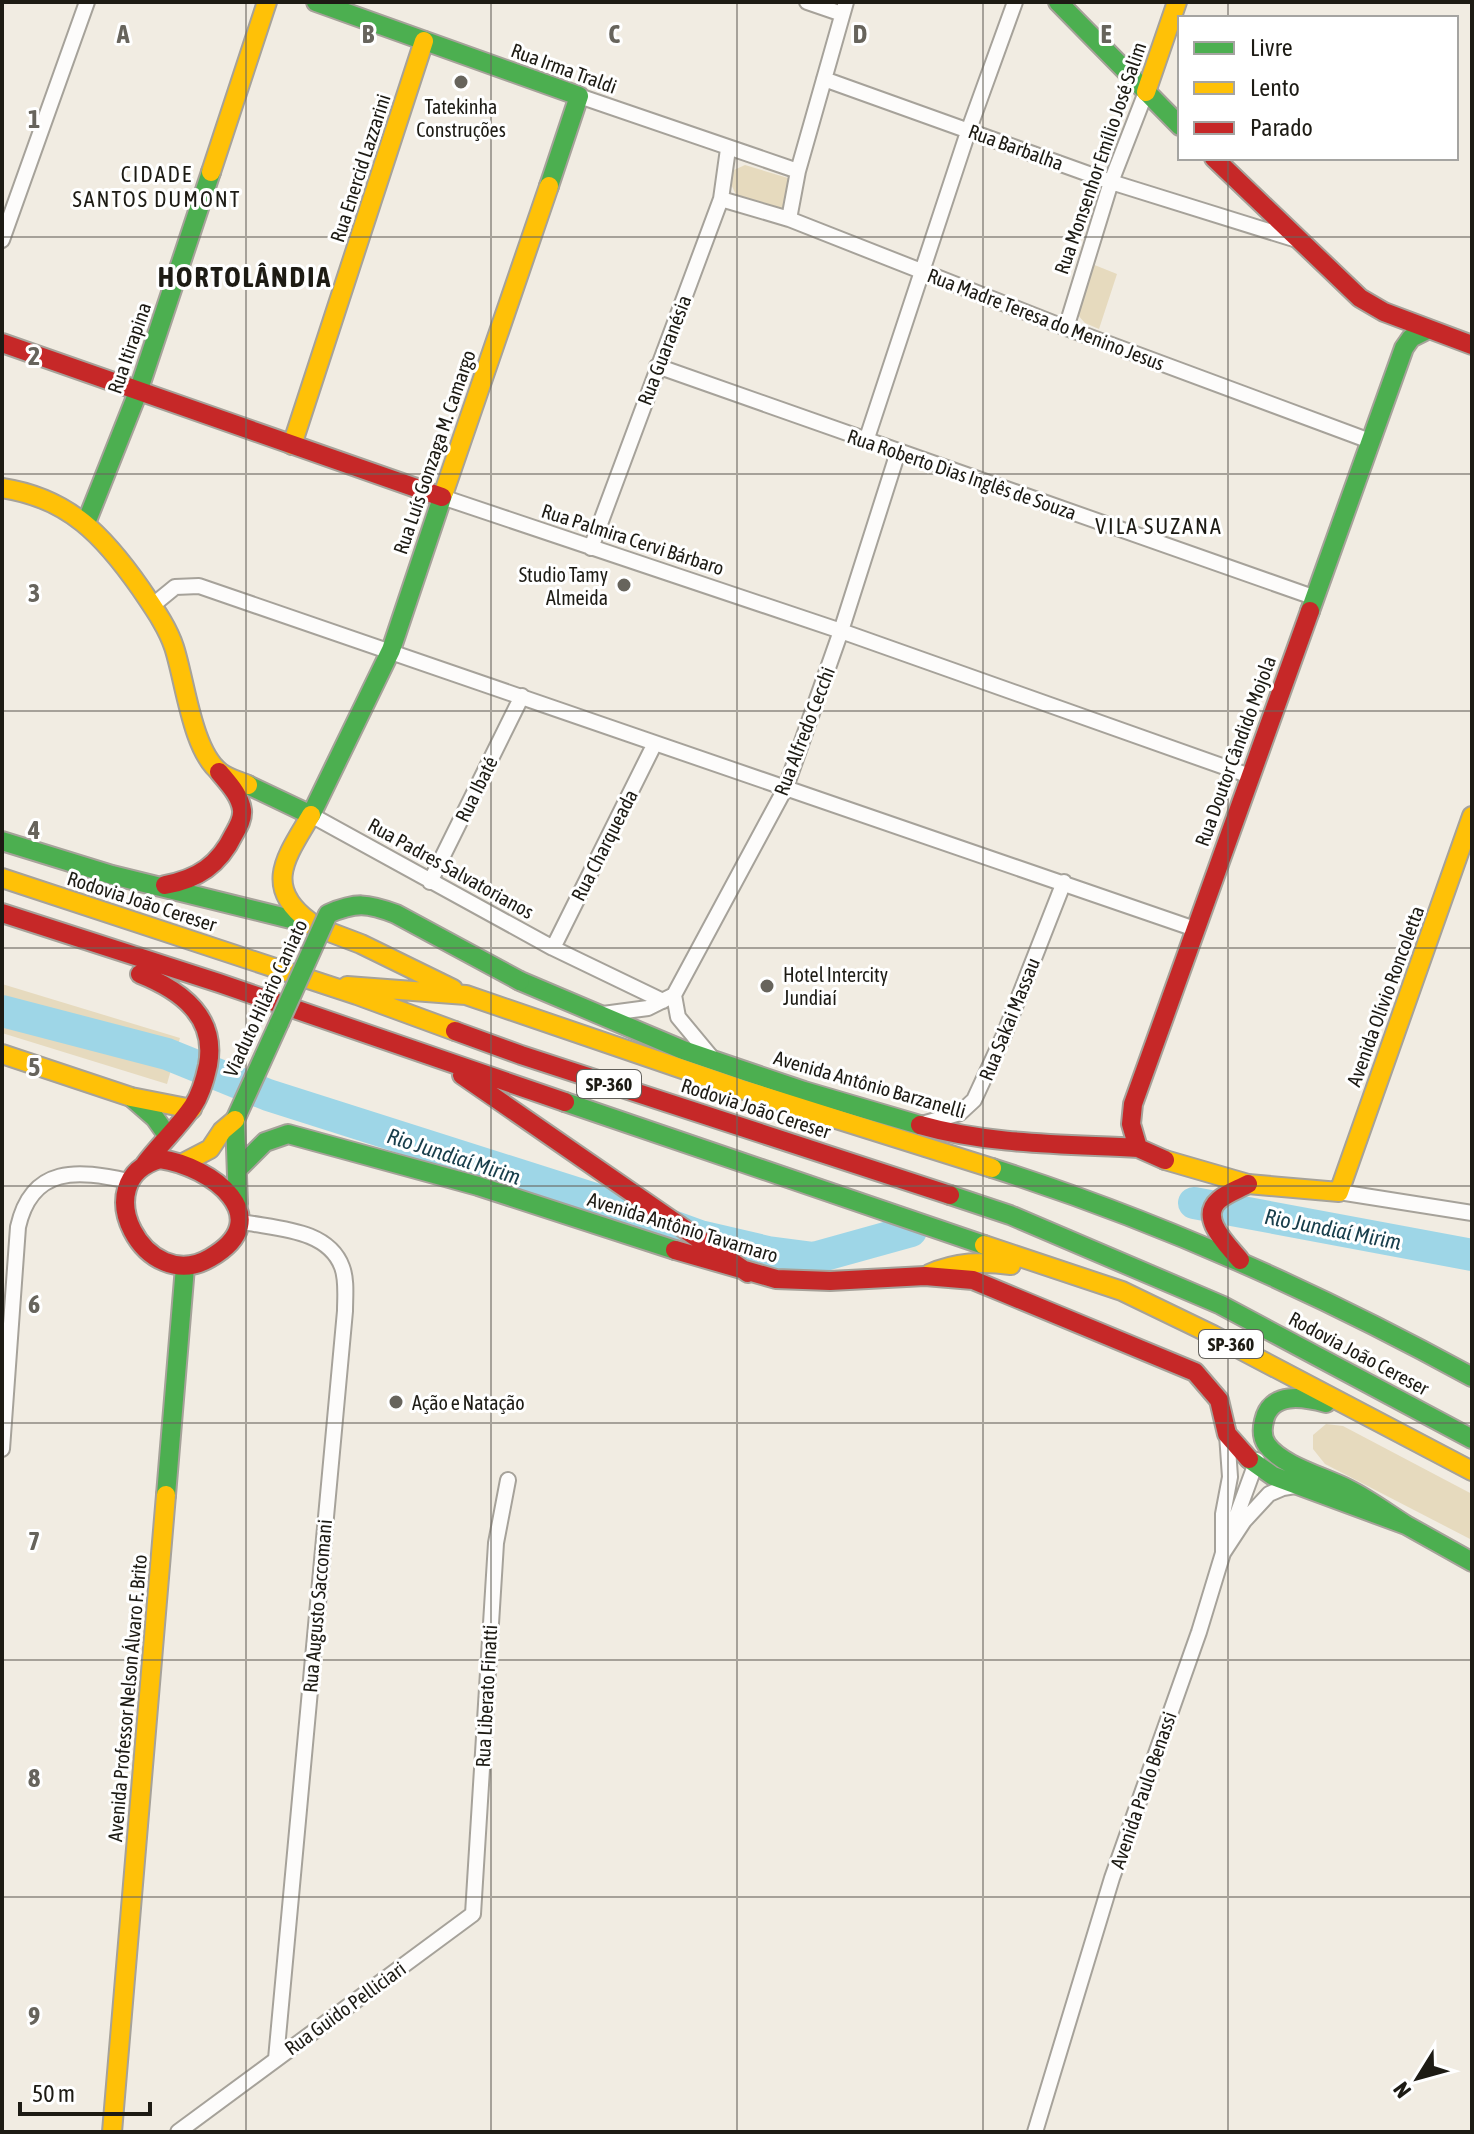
<svg xmlns="http://www.w3.org/2000/svg" width="1474" height="2134" font-family="'Asap Condensed',sans-serif">
	<rect width="100%" height="100%" fill="#f1ece2"/>
	<path fill="#e6dabe" d="M 745,165 L 788,178 C 794,193 792,200 780,211 L 737,197 L 730,182 L 734,170 Z
		M 1092,264 L 1117,274 L 1099,329 L 1085,323 L 1076,313 Z
		M 2,984 L 180,1038 L 167,1084 L 2,1033 Z
		M 1326,1424 L 1343,1426 L 1472,1494 L 1472,1540 L 1325,1464 L 1313,1449 L 1313,1435 Z"/>
	<g fill="none" stroke-linecap="round" stroke-linejoin="round">
		<path stroke="#9ed6e7" stroke-width="32" d="M 2,1011 L 167,1054 L 268,1095 L 617,1206 L 700,1236 L 768,1252 L 814,1258 L 911,1231
			M 1194,1203 L 1472,1255"/>
		<g stroke="#a6a29a" stroke-width="18">
			<path id="street" d="M 807,2 L 842,14
				M 824,79 L 1111,182 L 1297,240
				M 579,96 L 798,171
				M 721,199 L 789,219 L 1066,328 L 1370,441
				M 789,219 L 798,171 L 846,2
				M 2,240 L 87,2
				M 1066,328 L 1111,182 L 1146,92
				M 657,366 L 1313,597
				M 866,441 L 969,129 L 1015,2
				M 442,497 L 841,631 L 1250,776
				M 591,548 L 721,199 L 728,149
				M 153,605 L 175,587 L 199,586 L 1195,929
				M 311,815 L 553,948 L 663,1001
				M 430,882 L 522,696
				M 553,948 L 655,743
				M 674,995 L 678,1017 L 712,1058
				M 603,1014 L 648,1008 L 674,995 L 786,787 L 841,631 L 898,452
				M 922,1124 L 960,1113 L 974,1100 L 1004,1035 L 1064,882
				M 1339,1192 L 1472,1213
				M 243,1222 C 277,1229 328,1229 342,1267 C 347,1280 345,1297 345,1311 L 276,2059
				M 2,1449 L 18,1227 C 32,1165 78,1170 128,1181
				M 1230,1534 L 1257,1460
				M 1223,1552 L 1223,1514 L 1230,1477 L 1227,1434
				M 178,2132 L 473,1914 L 496,1543 L 508,1480
				M 1035,2132 L 1112,1878 L 1199,1632 L 1223,1553 L 1244,1521 L 1269,1494 L 1283,1488 L 1295,1486"/>
		</g>
		<g stroke="#a6a29a" stroke-width="22">
			<path id="fast" d="M 316,2 L 579,96 L 549,186
				M 1058,2 L 1180,126
				M 86,523 L 138,392 L 211,172
				M 1310,611 L 1404,348 L 1411,338 L 1427,330
				M 248,785 L 311,815 L 391,650 L 444,492
				M 2,841 L 112,875 L 303,922
				M 520,981 L 683,1050 L 804,1091 L 920,1125
				M 131,1097 L 155,1118 L 167,1135
				M 565,1102 L 984,1245
				M 992,1168 C 1159,1221 1319,1293 1472,1377
				M 237,1170 L 265,1142 L 288,1134 L 478,1186 L 675,1250
				M 950,1195 L 1010,1215 L 1221,1305 L 1472,1439
				M 238,1204 L 235,1120 L 279,1023
				M 1326,1403 C 1304,1397 1270,1391 1264,1421 C 1262,1429 1262,1438 1267,1445 C 1282,1466 1325,1477 1348,1489 C 1368,1499 1387,1513 1406,1525
				M 1249,1459 L 1273,1476 L 1406,1525 L 1472,1562
				M 166,1495 L 185,1267"/>
		</g>
		<g stroke="#a6a29a" stroke-width="22">
			<path id="slow" d="M 1146,92 L 1177,2
				M 211,172 L 267,2
				M 292,445 L 424,41
				M 2,488 C 69,498 104,536 141,589 C 153,607 167,626 174,647 C 185,680 192,751 220,772 C 227,778 239,781 248,785
				M 444,492 L 549,186
				M 2,878 L 357,995 L 455,1031
				M 309,921 C 262,886 287,856 311,815
				M 303,922 L 361,944 L 453,989
				M 347,986 L 466,995 L 741,1089 L 992,1168
				M 2,1054 L 131,1097 L 192,1109
				M 1165,1160 L 1248,1184 L 1339,1192 L 1472,816
				M 185,1162 L 210,1149 L 222,1131 L 235,1120
				M 984,1245 L 1122,1291 L 1213,1335 L 1472,1471
				M 929,1274 C 956,1262 982,1261 1011,1265
				M 112,2132 L 166,1495"/>
		</g>
		<g stroke="#a6a29a" stroke-width="22">
			<path id="jam" d="M 1214,158 L 1360,298 L 1384,312 L 1472,345
				M 2,343 L 442,497
				M 165,885 C 198,879 219,865 234,834 C 238,827 243,819 242,810 C 240,795 228,783 219,772
				M 2,913 L 219,983 L 565,1102
				M 140,974 C 180,990 217,1016 208,1065 C 205,1079 201,1094 193,1106 C 179,1127 160,1144 145,1164
				M 455,1031 L 521,1055 L 950,1195
				M 462,1075 L 748,1273
				M 920,1125 C 990,1145 1066,1144 1138,1148
				M 160,1159 C 211,1166 280,1218 210,1258 C 145,1296 85,1180 160,1159 Z
				M 1165,1160 L 1138,1148 L 1131,1124 L 1133,1104 L 1310,611
				M 675,1250 L 776,1279 L 830,1281 L 925,1276 L 973,1280 L 1195,1372 L 1219,1400 L 1227,1434 L 1249,1459
				M 1240,1260 C 1228,1245 1198,1218 1219,1200 C 1227,1193 1239,1189 1248,1184"/>
		</g>
		<use href="#street" stroke="#fdfcfb" stroke-width="14"/>
		<use href="#fast" stroke="#4caf50" stroke-width="18"/>
		<use href="#slow" stroke="#ffc107" stroke-width="18"/>
		<use href="#jam" stroke="#c62828" stroke-width="18"/>
		<g stroke="#a6a29a" stroke-width="22" stroke-linecap="butt">
			<path id="fast-bridge" d="M 279,1023 L 328,914 C 356,902 367,903 396,914 L 520,981"/>
		</g>
		<use href="#fast-bridge" stroke="#4caf50" stroke-width="18"/>
	</g>
	<path fill="none" stroke="#67645c" stroke-width="2" stroke-opacity="0.55" d="M 246,2 L 246,2132M 491,2 L 491,2132M 737,2 L 737,2132M 983,2 L 983,2132M 1228,2 L 1228,18M 1228,158 L 1228,2132M 2,237 L 1472,237M 2,474 L 1472,474M 2,711 L 1472,711M 2,948 L 1472,948M 2,1186 L 1472,1186M 2,1423 L 1472,1423M 2,1660 L 1472,1660M 2,1897 L 1472,1897"/>
	<g fill="#67645c" stroke="#fff" stroke-width="3">
		<circle cx="461" cy="82" r="8"/>
		<circle cx="624" cy="585" r="8"/>
		<circle cx="767" cy="986" r="8"/>
		<circle cx="396" cy="1402" r="8"/>
	</g>
	<g text-anchor="middle" dominant-baseline="central" stroke-width="6" stroke-linejoin="round" paint-order="stroke">
		<g fill="#fff" stroke="#615f5a" stroke-width="2">
			<rect x="577" y="1070" width="64" height="28" rx="6"/>
			<rect x="1199" y="1330" width="64" height="28" rx="6"/>
		</g>
		<g font-size="18" font-weight="bold" fill="#1d1b14">
			<text x="609" y="1084">SP-360</text>
			<text x="1231" y="1344">SP-360</text>
		</g>
		<g font-size="20" fill="#1d1b14" stroke="#fff">
			<text transform="translate(564 68) rotate(20)">Rua Irma Traldi</text>
			<text transform="translate(1016 147) rotate(20)">Rua Barbalha</text>
			<text transform="translate(1100 158) rotate(-71)">Rua Monsenhor Emílio José Salim</text>
			<text transform="translate(360 168) rotate(-72)">Rua Enercid Lazzarini</text>
			<text transform="translate(1046 319) rotate(21)">Rua Madre Teresa do Menino Jesus</text>
			<text transform="translate(129 348) rotate(-71)">Rua Itirapina</text>
			<text transform="translate(664 350) rotate(-69)">Rua Guaranésia</text>
			<text transform="translate(434 452) rotate(-71)">Rua Luís Gonzaga M. Camargo</text>
			<text transform="translate(962 474) rotate(19)">Rua Roberto Dias Inglês de Souza</text>
			<text transform="translate(633 539) rotate(18)">Rua Palmira Cervi Bárbaro</text>
			<text transform="translate(804 731) rotate(-69)">Rua Alfredo Cecchi</text>
			<text transform="translate(1235 751) rotate(-70)">Rua Doutor Cândido Mojola</text>
			<text transform="translate(476 789) rotate(-64)">Rua Ibaté</text>
			<text transform="translate(604 845) rotate(-63)">Rua Charqueada</text>
			<text transform="translate(451 868) rotate(29)">Rua Padres Salvatorianos</text>
			<text transform="translate(142 901) rotate(18)">Rodovia João Cereser</text>
			<text transform="translate(1385 996) rotate(-70)">Avenida Olívio Roncoletta</text>
			<text transform="translate(265 998) rotate(-65)">Viaduto Hilário Caniato</text>
			<text transform="translate(1009 1019) rotate(-68)">Rua Sakai Massau</text>
			<text transform="translate(870 1084) rotate(16)">Avenida Antônio Barzanelli</text>
			<text transform="translate(756 1108) rotate(18)">Rodovia João Cereser</text>
			<text transform="translate(683 1227) rotate(17)">Avenida Antônio Tavarnaro</text>
			<text transform="translate(1359 1353) rotate(28)">Rodovia João Cereser</text>
			<text transform="translate(317 1606) rotate(-85)">Rua Augusto Saccomani</text>
			<text transform="translate(486 1696) rotate(-87)">Rua Liberato Finatti</text>
			<text transform="translate(127 1698) rotate(-85)">Avenida Professor Nelson Álvaro F. Brito</text>
			<text transform="translate(1143 1790) rotate(-71)">Avenida Paulo Benassi</text>
			<text transform="translate(345 2008) rotate(-36)">Rua Guido Pelliciari</text>
		</g>
		<g font-size="20" fill="#1d1b14" stroke="#fff" text-anchor="start">
			<text x="461" y="106" text-anchor="middle">Tatekinha<tspan x="461" dy="23">Construções</tspan></text>
			<text x="608" y="574" text-anchor="end">Studio Tamy<tspan x="608" dy="23">Almeida</tspan></text>
			<text x="783" y="974">Hotel Intercity<tspan x="783" dy="23">Jundiaí</tspan></text>
			<text x="412" y="1402">Ação e Natação</text>
		</g>
		<g font-size="22" letter-spacing="2" fill="#1d1b14" stroke="#fff">
			<text x="157" y="174">CIDADE<tspan x="157" dy="25">SANTOS DUMONT</tspan></text>
			<text x="1159" y="526">VILA SUZANA</text>
		</g>
		<g font-size="22" font-style="italic" fill="#183e4b" stroke="#fff">
			<text transform="translate(454 1156) rotate(18)">Rio Jundiaí Mirim</text>
			<text transform="translate(1333 1229) rotate(11)">Rio Jundiaí Mirim</text>
		</g>
		<g font-size="28" font-weight="bold" letter-spacing="2" fill="#1d1b14" stroke="#fff">
			<text x="245" y="277">HORTOLÂNDIA</text>
		</g>
	</g>
	<g font-size="26" text-anchor="middle" font-weight="bold" fill="#67645c" stroke="#fff" stroke-width="6" stroke-linejoin="round" paint-order="stroke">
		<text x="123" y="43">A</text>
		<text x="368" y="43">B</text>
		<text x="614" y="43">C</text>
		<text x="860" y="43">D</text>
		<text x="1106" y="43">E</text>
		<text x="34" y="128">1</text>
		<text x="34" y="365">2</text>
		<text x="34" y="602">3</text>
		<text x="34" y="839">4</text>
		<text x="34" y="1076">5</text>
		<text x="34" y="1313">6</text>
		<text x="34" y="1550">7</text>
		<text x="34" y="1787">8</text>
		<text x="34" y="2025">9</text>
	</g>
	<rect width="1474" height="2134" fill="none" stroke="#1d1b14" stroke-width="8"/>
	<rect x="1178" y="16" width="280" height="144" fill="#ffffff" stroke="#a5a4a1" stroke-width="2"/>
	<rect x="1194" y="42" width="40" height="12" fill="#4caf50" stroke="#a5a4a1" stroke-width="2"/>
	<text x="1250" y="56" font-size="24" fill="#1d1b14">Livre</text>
	<rect x="1194" y="82" width="40" height="12" fill="#ffc107" stroke="#a5a4a1" stroke-width="2"/>
	<text x="1250" y="96" font-size="24" fill="#1d1b14">Lento</text>
	<rect x="1194" y="122" width="40" height="12" fill="#c62828" stroke="#a5a4a1" stroke-width="2"/>
	<text x="1250" y="136" font-size="24" fill="#1d1b14">Parado</text>
	<g transform="translate(1418 2078) rotate(233)" stroke="#ffffff" stroke-width="6" paint-order="stroke">
	<path d="M0-6L14 30L0 20L-14 30Z" fill="#1d1b14"/>
	<text y="-12" font-size="22" font-weight="bold" text-anchor="middle" fill="#1d1b14">N</text>
	</g>
	<path d="M20 2102v12h130v-12" fill="none" stroke="#1d1b14" stroke-width="4"/>
	<text x="32" y="2102" font-size="24" fill="#1d1b14" stroke="#ffffff" stroke-width="6" paint-order="stroke">50 m</text>
</svg>
